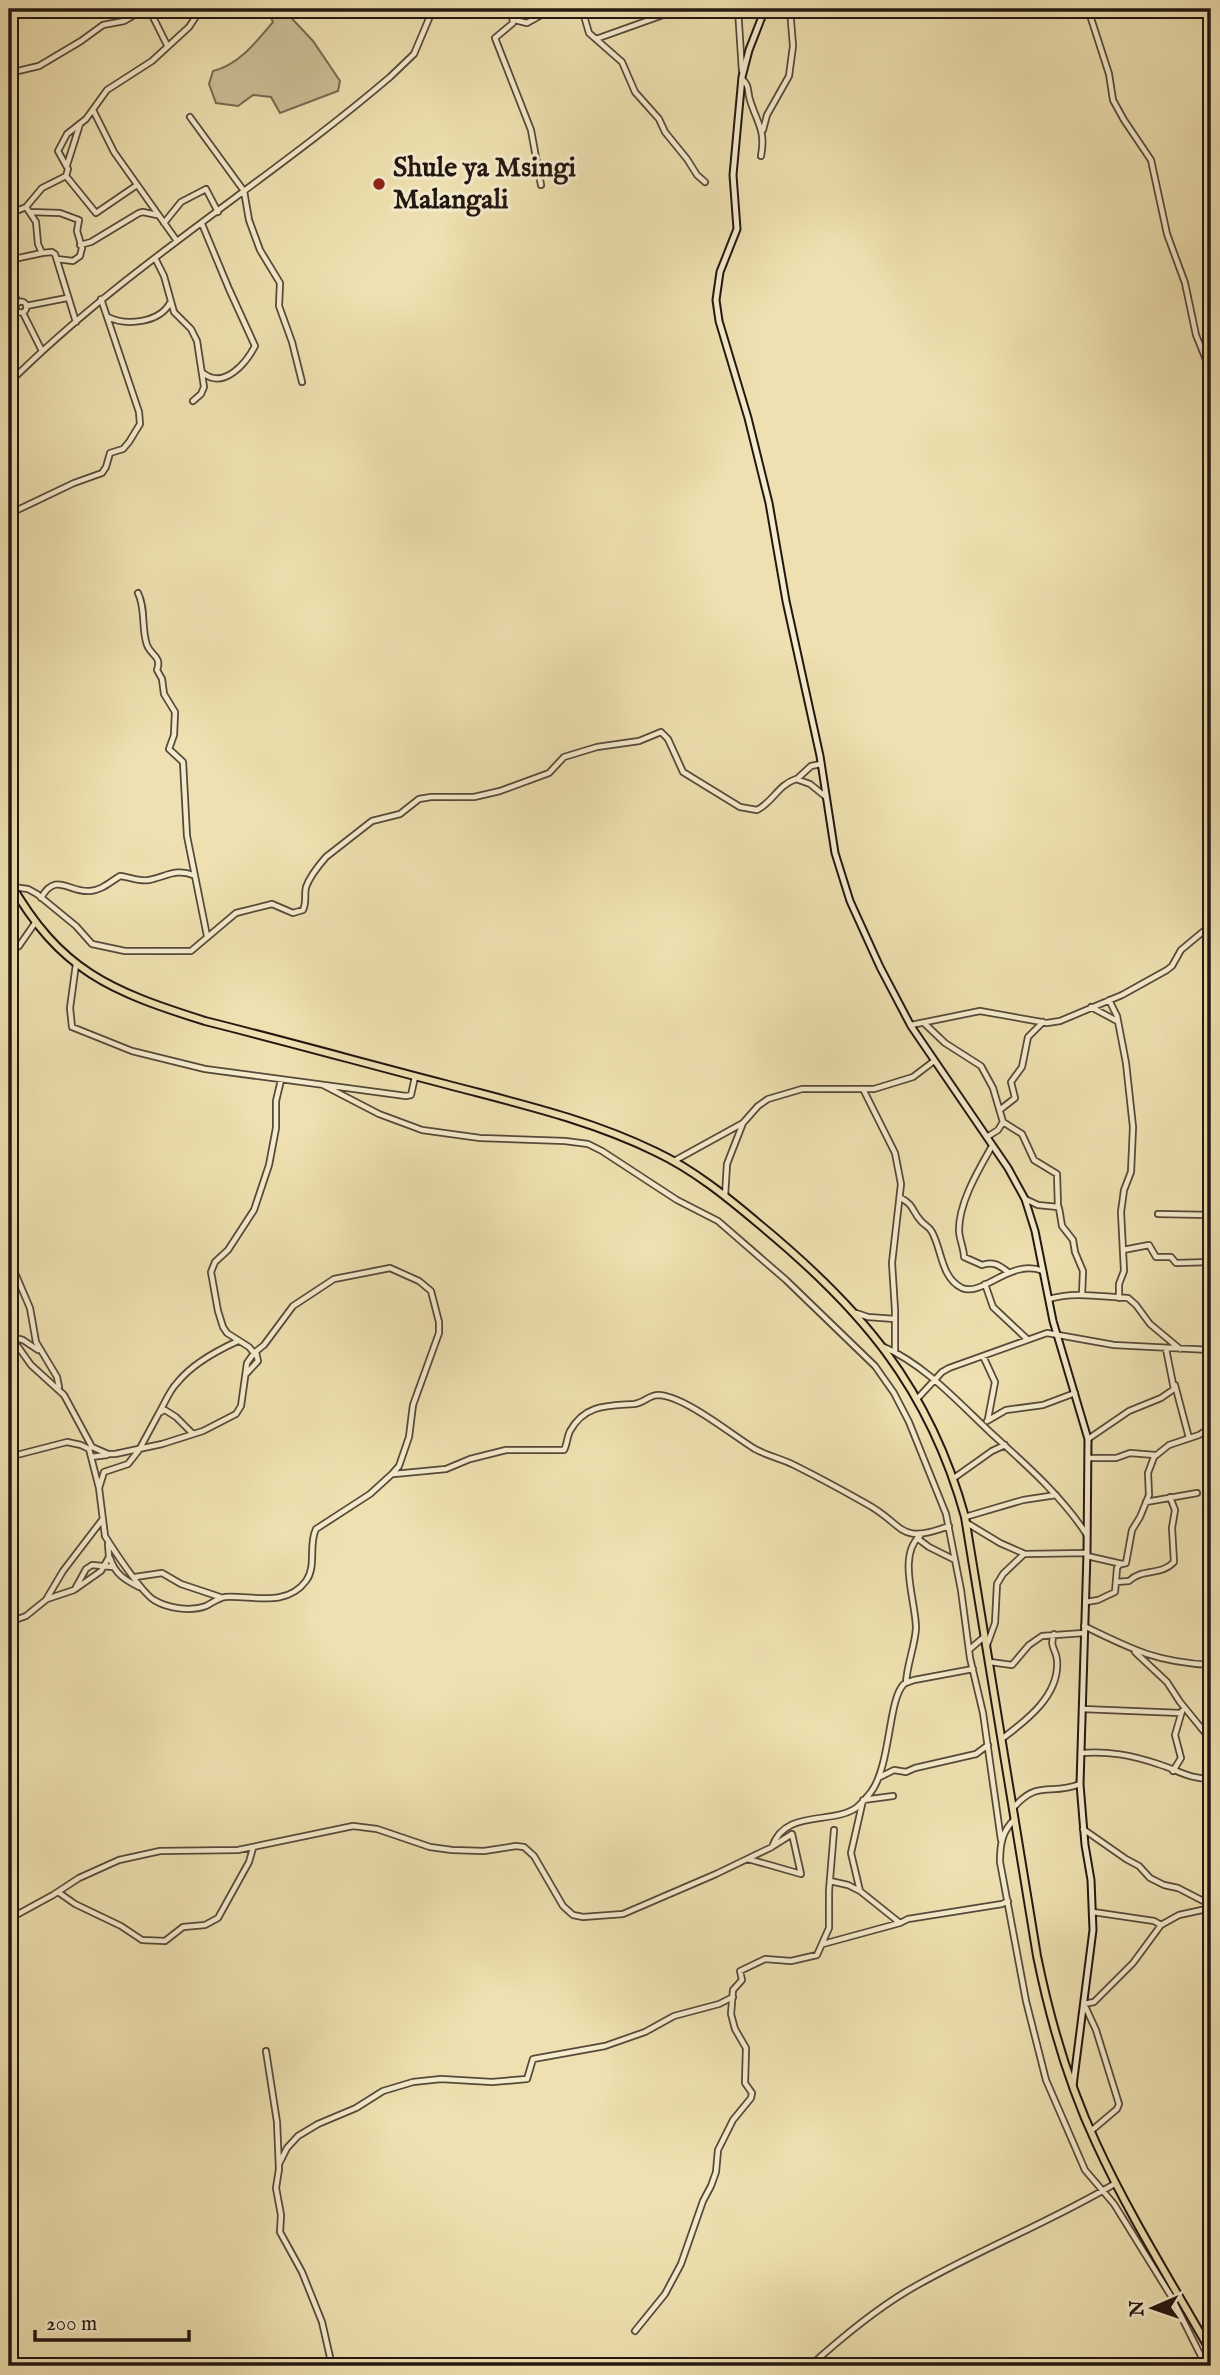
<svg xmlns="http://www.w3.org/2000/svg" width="1220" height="2375" font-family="'IM FELL English',serif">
	<rect width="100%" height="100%" fill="#eee0b0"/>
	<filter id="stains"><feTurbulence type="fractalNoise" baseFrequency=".00286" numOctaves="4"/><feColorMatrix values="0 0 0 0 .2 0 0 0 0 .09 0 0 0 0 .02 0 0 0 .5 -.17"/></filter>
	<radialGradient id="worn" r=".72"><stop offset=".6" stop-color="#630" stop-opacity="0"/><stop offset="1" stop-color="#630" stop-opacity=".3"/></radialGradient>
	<path fill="#cbbe95" stroke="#776a53" stroke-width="2" d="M 267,9 L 283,9 L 313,41 L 340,81 L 338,91 L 280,113 L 271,97 L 253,95 L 238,106 L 216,103 L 209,84 L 213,71 C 239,65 256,42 273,22 Z"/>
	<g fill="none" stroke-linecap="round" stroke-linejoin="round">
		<g stroke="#564939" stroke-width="8">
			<path id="street" d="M 145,9 L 151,13 L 167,45
				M 511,9 L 513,23 L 495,38 L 531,130 L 541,185
				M 582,9 L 589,33 L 622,62 L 635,92 L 659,119 L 665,132 L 687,159 L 697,175 L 705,182
				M 738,9 L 742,71
				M 1088,9 L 1109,74 L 1113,100 L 1124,120 L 1151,160 L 1167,234 L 1185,283 L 1196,335 L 1211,372
				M 512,16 L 515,20 L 527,23 L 552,9
				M 596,39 L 680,9
				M 9,73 L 39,66 L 81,41 L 103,25 L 124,21 L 145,9
				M 742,79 C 750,86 747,91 750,100 C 757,123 766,130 761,156
				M 93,110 L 114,152 L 177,241
				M 190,117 L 244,191 L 249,220 L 260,250 L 280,283 L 279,306 L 292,342 L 302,382
				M 763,130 L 767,115 L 789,76 L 793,46 L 790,9
				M 67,165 L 80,124
				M 66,176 L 96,213 L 137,185
				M 30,212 L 60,213 L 79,220 L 77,231 L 82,248 L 80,256 L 73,261 L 57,259
				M 9,214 L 26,207
				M 164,223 L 181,202 L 206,189 L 218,212
				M 202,224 L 229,289 L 255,346 C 246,363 224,390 203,373
				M 80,245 L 91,242 L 139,213 L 143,212 L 157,215
				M 155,258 L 164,276 L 174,312 L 191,329 L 197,341 L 204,387 L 201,394 L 193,401
				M 9,260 L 42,253
				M 9,283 L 18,303
				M15.5 307a5.5 5.5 0 1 1 11 0a5.5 5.5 0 1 1-11 0Z
				M 26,306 L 67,298
				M 23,313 L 42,351
				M 108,317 C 126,326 159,323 170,303
				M 76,322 L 55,254 L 52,252 L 42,253 L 38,244 L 36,222 L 26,207 L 42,188 L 66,176 L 68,169 L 58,151 L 67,134 L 86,119 L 107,90 L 152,61 L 189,27 L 201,9
				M 9,383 C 124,268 266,183 390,77 L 414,54 L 433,9
				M 9,514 L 74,483 L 102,473 L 106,467 L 110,453 L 123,449 L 129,442 L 140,424 L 139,412 L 101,299
				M 138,593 C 146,609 141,628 147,645 C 151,656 162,656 157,670 L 162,679 L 164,694 L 175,712 L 174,735 L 169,749 L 183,762 L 187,836 L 207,936
				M 797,779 L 811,766 L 821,764
				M 13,887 L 28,889 L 37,894 L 76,926 L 92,944 L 125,951 L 191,951 L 236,913 L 272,904 L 293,913 L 303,910 C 307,902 304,895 306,887 C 310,876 319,865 326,857 L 372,821 L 400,814 L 419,799 L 431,797 L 474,797 L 500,791 L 549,773 L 564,757 L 597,747 L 639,741 L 661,732 L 668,739 L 683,772 L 740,807 L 757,810 C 773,802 778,785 796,779 L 810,784 L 826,797
				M 41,898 C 56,871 69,893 90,891 C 102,890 110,882 120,876 C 130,877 139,882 149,880 C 165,877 176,868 193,875
				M 9,952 L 19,946 L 35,923
				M 76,964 L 70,1008 L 72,1027 L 132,1051 L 205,1069 L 406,1096 L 411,1095 L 415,1077
				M 1109,1000 L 1117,1016 L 1126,1063 L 1133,1127 L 1131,1172 L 1124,1190 L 1121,1212 L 1124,1271 L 1119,1284 L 1119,1298
				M 1091,1007 L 1117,1021
				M 924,1023 L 945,1043 L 981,1066 L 993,1088 L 1003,1122 L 998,1130 L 987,1137
				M 911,1025 L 980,1011 L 1047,1023 L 1060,1021 L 1122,995 L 1167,970 L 1172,966 L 1181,950 L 1211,925
				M 323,1085 L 379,1114 L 422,1130 L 480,1138 L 565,1141 L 588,1144 L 602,1151 L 677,1200 L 718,1221 L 786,1280 L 875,1366 L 894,1393 L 909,1422 L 946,1514 L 961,1590 L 970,1658 L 983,1713 L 1001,1840
				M 863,1089 L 895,1153 L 901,1184 L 892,1263 L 895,1310 L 895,1352
				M 1001,1109 L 1015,1098 L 1011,1082 L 1022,1067 L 1028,1037 L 1043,1022
				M 1003,1122 L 1022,1134 L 1034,1160 L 1057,1174 L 1058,1207 L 1038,1205 L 1025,1199
				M 992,1146 C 979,1169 959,1202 959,1230 C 959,1239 964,1248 964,1257 L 982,1265 C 993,1261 999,1265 1008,1272
				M 674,1161 L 743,1123 L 758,1106 L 768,1099 L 802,1089 L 874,1089 L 913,1077 L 934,1061
				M 725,1196 L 727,1164 L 743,1123
				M 901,1198 C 915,1206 911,1210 921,1221 C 925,1226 929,1226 932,1232 C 942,1250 941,1278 962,1288 C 983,1297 1010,1258 1043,1271
				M 1059,1208 L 1062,1226 L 1073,1240 L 1075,1252 L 1083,1271 L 1082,1295
				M 1158,1214 L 1211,1215
				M 1123,1250 L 1149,1245 L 1156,1257 L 1171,1257 L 1176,1263 L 1211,1262
				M 9,1259 L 30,1308 L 36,1342 L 57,1377 L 59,1387
				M 985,1284 L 993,1307 L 1027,1339
				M 1049,1299 C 1075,1291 1102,1297 1128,1298 L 1136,1305 L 1150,1324 L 1180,1349
				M 856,1313 L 868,1317 L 895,1319
				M 9,1334 L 31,1365 L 64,1395 L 92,1447 L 108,1454 L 115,1454 L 162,1444 L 203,1431 L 236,1414 L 241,1406 L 247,1363 L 254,1353 L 264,1345 L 293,1306 L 334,1279 L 390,1268 L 419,1281 L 431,1291 L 439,1322 L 439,1333 L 413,1405 L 409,1437 L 399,1466 L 392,1474 L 370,1494 L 316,1529 C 308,1545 317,1566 306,1581 C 286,1608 251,1595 225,1597 C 218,1598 212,1603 206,1606 C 190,1612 167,1608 154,1600 C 142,1593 113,1549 105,1536
				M 11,1337 L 23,1340 L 38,1350
				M 884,1347 C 925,1365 958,1402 990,1432 C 1025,1464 1061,1495 1087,1535
				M 254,1353 L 249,1347 L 227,1333 L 223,1327 L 218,1311 L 211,1272 L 215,1262 L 228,1250 L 254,1210 L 269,1165 L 276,1128 L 276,1101 L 281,1080
				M 983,1356 L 995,1382 L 988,1419
				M 247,1373 L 258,1361 L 256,1352
				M 1175,1385 L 1189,1438
				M 917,1399 L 942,1372 L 949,1368 L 1047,1333 L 1114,1345 L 1211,1350
				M 159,1413 C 165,1403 169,1391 177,1383 C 192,1364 216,1351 238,1341
				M 987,1421 L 1006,1410 L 1043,1405 L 1075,1393
				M 1088,1439 L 1129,1411 L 1161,1398 L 1174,1389 L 1166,1349
				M 89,1449 L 99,1488
				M 9,1457 L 67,1442 L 81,1445 L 89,1449
				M 91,1457 L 107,1455
				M 1088,1458 L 1116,1458 L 1130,1453 L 1155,1455
				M 394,1474 L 446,1469 L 470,1459 L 506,1450 L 564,1450 C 567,1445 567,1437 570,1431 C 585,1404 608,1406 634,1404 C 644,1403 649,1395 658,1395 C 685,1396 732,1435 755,1449 C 768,1456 782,1459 794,1465 C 818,1477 842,1490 865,1503 C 905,1524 897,1546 949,1526
				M 954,1478 L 992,1451 L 1005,1445
				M 1146,1502 L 1197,1493
				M 965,1517 L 1023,1500 L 1056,1495
				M 967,1523 L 1000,1543 L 1025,1554 L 1087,1553
				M 105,1536 L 99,1488 L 104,1472 L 128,1464 L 139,1450 L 159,1413 L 165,1410 L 176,1417 L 193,1434
				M 917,1538 L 929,1547 L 955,1560
				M 1087,1556 L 1122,1564 L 1126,1563 L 1132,1530 L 1140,1517 L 1149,1495 L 1148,1473 L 1154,1457 L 1169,1445 L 1199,1435 L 1211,1427
				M 110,1558 C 115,1574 125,1580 139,1587
				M 135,1577 L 162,1573 L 181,1584 L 220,1597
				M 1116,1582 L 1129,1581 C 1142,1568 1161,1576 1174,1562 L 1172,1528 L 1175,1510 L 1170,1497
				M 75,1589 L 86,1569 L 92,1565 L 113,1567
				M 47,1598 L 63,1571 L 102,1520
				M 1086,1602 L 1098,1600 L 1115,1592 L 1117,1568 L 1120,1564
				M 9,1622 L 26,1616 L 47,1599 L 74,1590 L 101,1571 L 109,1557 L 108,1544
				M 1084,1626 C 1133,1650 1156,1662 1211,1665
				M 987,1645 L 995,1623 L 997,1584 L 1003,1574 L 1024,1554
				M 970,1649 L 984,1637
				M 1135,1652 L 1167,1682 L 1180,1702 L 1211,1740
				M 990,1662 L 1012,1665 L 1029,1645 L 1042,1636 L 1084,1633
				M 906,1683 C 907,1664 915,1646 916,1628 C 916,1602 897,1555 920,1536
				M 1082,1709 L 1181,1713
				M 1003,1738 C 1027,1720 1060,1695 1057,1660 C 1056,1648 1049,1648 1054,1634
				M 1081,1753 C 1109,1751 1131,1755 1158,1764 C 1178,1770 1188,1779 1211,1779
				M 1173,1771 L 1181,1758 L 1175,1735 L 1182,1711
				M 880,1777 L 894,1770 L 906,1772 L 915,1768 L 976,1754 L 988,1745
				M 893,1796 L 863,1800 L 851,1853 L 860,1891 L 900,1923 L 908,1919 L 1002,1904 L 1008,1901
				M 1014,1807 C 1039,1779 1050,1796 1080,1784
				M 1015,1819 C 1002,1831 1000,1844 1000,1862 L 1026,2001 L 1046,2080 L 1085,2170 L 1114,2204 L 1171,2296 L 1206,2366
				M 1083,1829 L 1126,1859 L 1139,1866 L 1150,1878 L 1164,1885 L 1178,1888 L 1211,1905
				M 748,1859 L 801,1874 L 792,1834 L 773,1846
				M 830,1881 L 848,1885 L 860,1891
				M 58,1892 L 75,1904 L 121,1926 L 142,1940 L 165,1941 L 183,1927 L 205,1925 L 218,1918 L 249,1862 L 253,1848
				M 1093,1912 L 1154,1921 L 1161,1925
				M 9,1919 L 53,1895 L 79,1878 L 119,1860 L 160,1851 L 238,1850 L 353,1826 L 377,1829 L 430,1847 L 452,1850 L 484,1851 L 516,1846 L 524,1847 L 534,1856 L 563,1906 L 573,1915 L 583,1917 L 623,1914 L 716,1874 L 772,1847 C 785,1809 830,1825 856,1808 C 861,1804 867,1797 871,1792 C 891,1765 888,1699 904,1684 C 907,1682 911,1681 914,1680 L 973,1669
				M 823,1944 L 900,1923
				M 266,2051 L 277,2122 L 279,2169 L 276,2188 L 281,2215 L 280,2232 L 302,2272 L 322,2322 L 332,2366
				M 1091,2131 L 1117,2109 L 1119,2104 L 1096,2030 L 1084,2004 L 1094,2002 L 1133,1963 L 1161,1925 L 1179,1915 L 1211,1908
				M 279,2164 L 287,2148 L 298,2136 L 318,2124 L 356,2108 L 383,2091 L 413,2082 L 441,2079 L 492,2082 L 527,2079 L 533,2059 L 605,2046 L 645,2032 L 674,2016 L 719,2004 L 733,1997
				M 9,2289 C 17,2298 16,2309 9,2319
				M 635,2331 L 665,2294 L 681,2264 L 703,2201 L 711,2186 L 716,2172 L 718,2150 L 733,2120 L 751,2098 L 752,2093 L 745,2083 L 746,2048 L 735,2029 L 731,2014 L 733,1990 L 742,1980 L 740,1971 L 765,1959 L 791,1961 L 817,1955 L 829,1928 L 829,1891 L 834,1830
				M 810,2366 C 840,2339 872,2312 907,2291 C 975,2251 1049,2223 1116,2183"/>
		</g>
		<g stroke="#231711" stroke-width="9">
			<path id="secondary" d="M 765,9 L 749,50 L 742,77 L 733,175 L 737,229 L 720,272 L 716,300 L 719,321 L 748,418 L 769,503 L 786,601 L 820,756 L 835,853 L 850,901 L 880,967 L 911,1026 L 1008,1168 L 1025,1199 L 1035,1231 L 1053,1321 L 1088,1439 L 1087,1553 L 1080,1784 L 1085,1845 L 1091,1880 L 1093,1930 L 1073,2086"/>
		</g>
		<g stroke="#231711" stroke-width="10">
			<path id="primary" d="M 9,881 C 60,971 110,991 205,1021 C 285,1041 364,1063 445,1084 C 516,1103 589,1119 656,1152 C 694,1170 727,1197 759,1224 C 861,1308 929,1387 965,1517 L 1037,1956 C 1050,2020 1068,2083 1096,2143 C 1129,2215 1172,2283 1211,2352"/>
		</g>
		<use href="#street" stroke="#f4ebcc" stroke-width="4.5"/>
		<use href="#secondary" stroke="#f4ebcc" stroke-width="5"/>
		<use href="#primary" stroke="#eee0b0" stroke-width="6"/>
	</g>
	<circle fill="#8f2418" stroke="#f4ebcc" stroke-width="2.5" cx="379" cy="184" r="7"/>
	<g text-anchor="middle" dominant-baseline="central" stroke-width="6" stroke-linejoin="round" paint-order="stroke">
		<g font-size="28" font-weight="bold" fill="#231711" stroke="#f4ebcc" text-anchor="start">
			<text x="393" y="168">Shule ya Msingi<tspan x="393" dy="32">Malangali</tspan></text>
		</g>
	</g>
	<rect width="1220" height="2375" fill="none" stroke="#eee0b0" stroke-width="35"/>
	<rect x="10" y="10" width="1199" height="2354" fill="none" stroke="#231711" stroke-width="3.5"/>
	<rect x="18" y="18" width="1185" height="2340" fill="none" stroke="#231711" stroke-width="2"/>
	<g transform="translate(1153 2308) rotate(268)" stroke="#f4ebcc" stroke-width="5" paint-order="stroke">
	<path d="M0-5L12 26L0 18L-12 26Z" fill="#231711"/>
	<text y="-10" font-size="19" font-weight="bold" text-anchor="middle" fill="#231711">N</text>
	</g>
	<path d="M35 2330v10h154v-10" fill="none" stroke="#231711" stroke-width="3.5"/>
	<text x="46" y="2330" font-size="21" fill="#231711" stroke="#f4ebcc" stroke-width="5" paint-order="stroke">200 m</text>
	<rect width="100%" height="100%" filter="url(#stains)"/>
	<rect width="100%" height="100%" fill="url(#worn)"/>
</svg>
